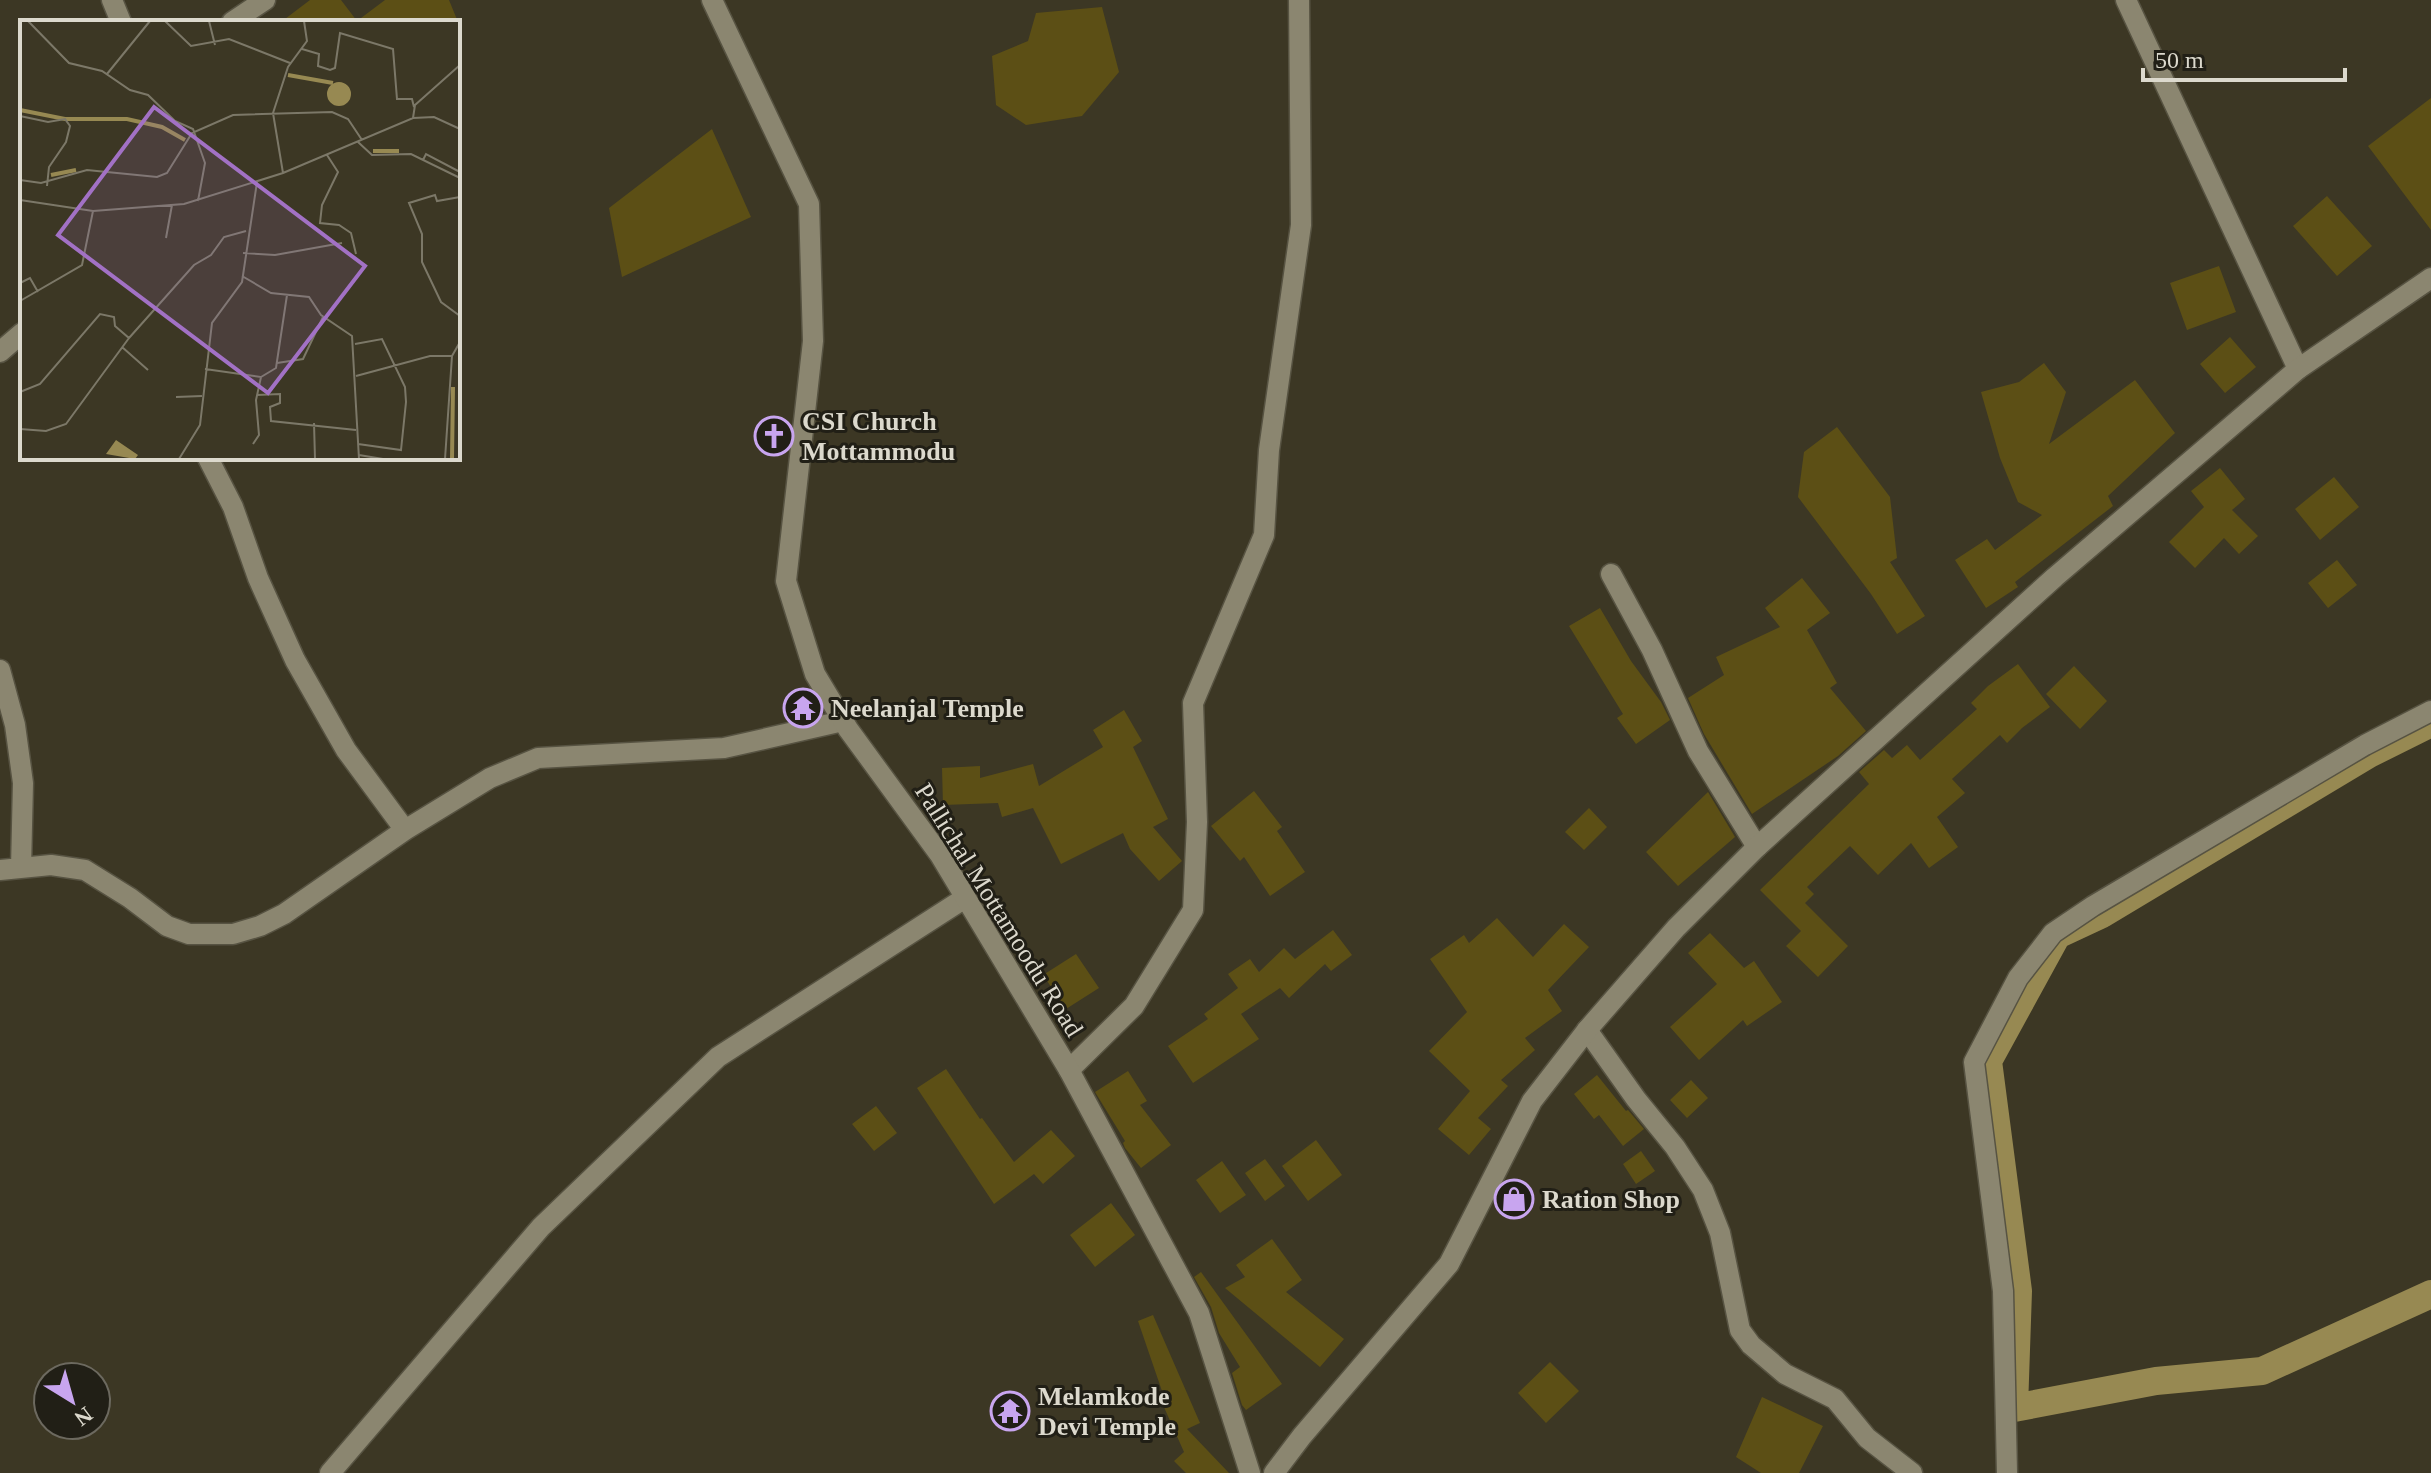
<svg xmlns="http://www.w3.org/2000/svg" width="2431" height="1473" font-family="'Times New Roman',serif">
	<rect width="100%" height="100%" fill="#3c3724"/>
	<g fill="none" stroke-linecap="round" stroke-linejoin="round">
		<path stroke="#978952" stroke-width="28" d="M 2431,723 L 2369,754 L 2102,914 L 2057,935 L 1988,1061 L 2018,1291 L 2014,1408 L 2156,1381 L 2262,1371 L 2431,1294"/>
	</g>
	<path fill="#5c4f15" d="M 310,0 L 341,0 L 357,21 L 385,0 L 449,0 L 458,22 L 281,22 Z
		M 1102,7 L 1119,72 L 1082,116 L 1026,125 L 996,105 L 992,56 L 1028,41 L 1036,13 Z
		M 2431,98 L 2431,230 L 2368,146 Z
		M 712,129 L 751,217 L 622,277 L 609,208 Z
		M 2327,196 L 2372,246 L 2337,276 L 2293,226 Z
		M 2219,266 L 2236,312 L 2187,330 L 2170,283 Z
		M 2230,337 L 2256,367 L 2225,393 L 2200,364 Z
		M 2044,363 L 2066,392 L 2049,444 L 2135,380 L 2175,433 L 2108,496 L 2113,506 L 2015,582 L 2018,587 L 1986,608 L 1955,560 L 1987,539 L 1995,550 L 2042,515 L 2018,502 L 2000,458 L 1981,392 L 2019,382 Z
		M 1837,427 L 1890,497 L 1897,558 L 1890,562 L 1925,616 L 1897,634 L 1871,594 L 1798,497 L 1804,452 Z
		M 2220,468 L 2245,499 L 2232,510 L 2258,536 L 2239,554 L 2224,538 L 2195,568 L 2169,542 L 2204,507 L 2191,491 Z
		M 2334,477 L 2359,507 L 2320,540 L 2295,509 Z
		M 2337,560 L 2357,585 L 2328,608 L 2308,583 Z
		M 1802,578 L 1830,613 L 1807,630 L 1837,683 L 1830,688 L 1866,731 L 1838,756 L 1752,814 L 1704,734 L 1688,698 L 1724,675 L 1716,657 L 1780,627 L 1765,608 Z
		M 1600,608 L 1631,661 L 1661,702 L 1670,720 L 1636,744 L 1617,718 L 1623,714 L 1569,626 Z
		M 2018,664 L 2050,707 L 2022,728 L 2007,743 L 2000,735 L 1952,779 L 1965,793 L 1937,817 L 1958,847 L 1929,868 L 1911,843 L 1878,875 L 1850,846 L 1807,887 L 1814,894 L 1805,903 L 1848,946 L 1818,977 L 1786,946 L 1801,931 L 1760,890 L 1869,784 L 1859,772 L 1884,750 L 1892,758 L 1907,745 L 1920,760 L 1977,709 L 1971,703 L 1988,686 Z
		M 2074,666 L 2107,701 L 2080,729 L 2046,694 Z
		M 1124,710 L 1142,741 L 1133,747 L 1168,819 L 1153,827 L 1182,861 L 1159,881 L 1130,849 L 1123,833 L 1061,864 L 1033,808 L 1002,817 L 998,803 L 943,805 L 942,768 L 980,766 L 980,778 L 1033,764 L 1039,786 L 1103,747 L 1093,730 Z
		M 1254,791 L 1282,827 L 1277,831 L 1305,872 L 1270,896 L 1244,857 L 1240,861 L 1211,826 Z
		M 1708,792 L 1735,837 L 1678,886 L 1646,852 Z
		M 1589,808 L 1607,827 L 1584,850 L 1565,832 Z
		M 1497,918 L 1533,957 L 1564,924 L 1589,947 L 1548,990 L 1562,1011 L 1525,1038 L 1535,1050 L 1501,1080 L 1508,1086 L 1478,1118 L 1491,1129 L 1469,1155 L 1438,1129 L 1470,1091 L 1429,1051 L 1467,1012 L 1430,959 L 1464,935 L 1469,943 Z
		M 1333,930 L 1352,955 L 1331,971 L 1325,964 L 1289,998 L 1280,988 L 1241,1014 L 1259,1039 L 1193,1083 L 1168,1046 L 1208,1019 L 1204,1014 L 1238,988 L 1228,974 L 1250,959 L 1259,972 L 1284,948 L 1295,959 Z
		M 1710,933 L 1744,968 L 1754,961 L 1782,1002 L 1747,1026 L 1743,1020 L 1699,1060 L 1670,1027 L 1717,984 L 1688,953 Z
		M 1076,954 L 1099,988 L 1066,1009 L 1043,975 Z
		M 946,1069 L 980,1119 L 982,1118 L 1014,1162 L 1051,1130 L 1075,1156 L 1043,1184 L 1034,1174 L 994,1204 L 917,1088 Z
		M 1128,1071 L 1147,1101 L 1140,1105 L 1171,1145 L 1141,1168 L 1125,1148 L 1123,1143 L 1125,1141 L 1095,1092 Z
		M 1597,1075 L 1626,1111 L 1628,1110 L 1644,1129 L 1623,1146 L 1599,1115 L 1594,1119 L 1574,1094 Z
		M 1691,1080 L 1708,1098 L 1687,1118 L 1670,1100 Z
		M 876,1106 L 897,1133 L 874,1151 L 852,1124 Z
		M 1316,1140 L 1342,1175 L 1308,1201 L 1282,1166 Z
		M 1641,1151 L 1655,1171 L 1636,1184 L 1623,1164 Z
		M 1265,1159 L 1285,1186 L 1265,1201 L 1245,1173 Z
		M 1222,1161 L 1246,1195 L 1220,1213 L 1196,1180 Z
		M 1111,1203 L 1135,1235 L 1095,1267 L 1070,1235 Z
		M 1272,1239 L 1302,1280 L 1286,1292 L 1344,1339 L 1320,1367 L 1225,1288 L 1245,1277 L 1236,1265 Z
		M 1201,1272 L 1282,1384 L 1246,1410 L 1242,1405 L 1232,1373 L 1240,1367 L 1219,1333 L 1211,1307 L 1194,1277 Z
		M 1153,1315 L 1200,1423 L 1187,1429 L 1229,1473 L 1186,1473 L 1174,1461 L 1184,1452 L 1159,1396 L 1163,1394 L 1138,1321 Z
		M 1550,1362 L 1579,1391 L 1546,1423 L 1518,1393 Z
		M 1762,1397 L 1823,1426 L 1799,1473 L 1761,1473 L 1736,1457 Z"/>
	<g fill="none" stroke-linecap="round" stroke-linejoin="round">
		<g stroke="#575342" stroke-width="23">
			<path id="minor" d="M 112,0 L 121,22
				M 2126,0 L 2298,369
				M 232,22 L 265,0
				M 0,352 L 22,333
				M 208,458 L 233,507 L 258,578 L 295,660 L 346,750 L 405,830
				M 1611,574 L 1652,650 L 1698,751 L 1757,847
				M 0,670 L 15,725 L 23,783 L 21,868
				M 0,870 L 51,865 L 85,870 L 130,898 L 167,926 L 189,934 L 233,934 L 260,926 L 284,914 L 405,830 L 490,778 L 538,758 L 724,748 L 843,721
				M 1587,1030 L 1636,1099 L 1675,1147 L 1703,1190 L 1720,1233 L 1740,1330 L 1751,1345 L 1785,1374 L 1835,1399 L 1867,1438 L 1912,1473
				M 1069,1070 L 1134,1006 L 1193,910 L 1197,822 L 1193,703 L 1264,535 L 1269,450 L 1301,225 L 1299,0
				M 330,1473 L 541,1227 L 718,1057 L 965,898
				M 2007,1473 L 2003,1291 L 1974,1062 L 2018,978 L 2053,933 L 2093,906 L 2365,745 L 2431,711"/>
		</g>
		<g stroke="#575342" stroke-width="23">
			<path id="tertiary" d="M 712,0 L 809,204 L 813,341 L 786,581 L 815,674 L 848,729 L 940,855 L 1069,1070 L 1199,1313 L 1250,1473
				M 1274,1473 L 1302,1436 L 1449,1264 L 1532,1101 L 1587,1030 L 1676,928 L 1757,847 L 2055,577 L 2298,369 L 2431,278"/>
		</g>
		<use href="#minor" stroke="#8b8670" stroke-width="20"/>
		<use href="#tertiary" stroke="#8b8670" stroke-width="20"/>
	</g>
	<defs>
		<g id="church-ring" transform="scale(2)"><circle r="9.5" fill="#211f16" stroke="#c8a5ef" stroke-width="1.5"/><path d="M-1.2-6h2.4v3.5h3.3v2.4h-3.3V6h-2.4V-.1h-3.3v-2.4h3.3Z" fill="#c8a5ef"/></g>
		<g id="temple-ring" transform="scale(2)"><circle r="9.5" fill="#211f16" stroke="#c8a5ef" stroke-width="1.5"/><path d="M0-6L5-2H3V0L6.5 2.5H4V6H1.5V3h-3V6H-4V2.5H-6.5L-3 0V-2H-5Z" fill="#c8a5ef"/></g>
		<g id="shop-ring" transform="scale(2)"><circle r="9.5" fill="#211f16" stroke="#c8a5ef" stroke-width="1.5"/><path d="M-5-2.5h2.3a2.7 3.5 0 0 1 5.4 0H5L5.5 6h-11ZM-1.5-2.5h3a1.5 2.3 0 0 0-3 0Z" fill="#c8a5ef"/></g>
	</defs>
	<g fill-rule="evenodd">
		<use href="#church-ring" x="774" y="436"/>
		<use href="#temple-ring" x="803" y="708"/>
		<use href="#shop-ring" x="1514" y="1199"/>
		<use href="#temple-ring" x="1010" y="1411"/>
	</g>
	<g text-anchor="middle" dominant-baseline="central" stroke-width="6" stroke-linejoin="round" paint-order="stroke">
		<g font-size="26" font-weight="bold" fill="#dcd9cd" stroke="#211f16" text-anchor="start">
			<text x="802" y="421">CSI Church<tspan x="802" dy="30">Mottammodu</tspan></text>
			<text x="831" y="708">Neelanjal Temple</text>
			<text x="1542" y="1199">Ration Shop</text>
			<text x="1038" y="1396">Melamkode<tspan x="1038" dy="30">Devi Temple</tspan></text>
		</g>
		<g font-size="26" fill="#dcd9cd" stroke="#211f16">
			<text transform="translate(999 910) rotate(58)">Pallichal Mottamoodu Road</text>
		</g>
	</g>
	<g transform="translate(20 20)">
		<rect width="440" height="440" fill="#3c3724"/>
		<path d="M307 74a12 12 0 1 1 24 0a12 12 0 1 1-24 0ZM 96,420 L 118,435 L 115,439 L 86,434 Z" fill="#978952"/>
		<path fill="none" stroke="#978952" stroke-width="4" d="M 268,55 L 313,63M 0,90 L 45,99 L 107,99 L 142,107 L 165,120M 353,131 L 379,131M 31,155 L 56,150M 432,439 L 433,367"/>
		<path fill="none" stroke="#7c7868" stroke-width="2" d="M 8,1 L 49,43 L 82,51 L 110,70 L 128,75 L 155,101 L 173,109 L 185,143 L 178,181M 145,1 L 171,26 L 209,19 L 270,43M 189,1 L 195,25M 282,29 L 299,34 L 298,46 L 310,50 L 315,48 L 320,13 L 373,29 L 377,79 L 392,79 L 394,87M 87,54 L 130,1M 0,96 L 28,102 L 45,99 L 50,106 L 46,122 L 29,147 L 27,166M 393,98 L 395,85 L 440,45M 338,122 L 352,135 L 391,134 L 440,158M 307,135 L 318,152 L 302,185 L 300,203 L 319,205 L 331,213 L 336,234M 403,140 L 406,134 L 440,152M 263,153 L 253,93 L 268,47 L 287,21 L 284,1M 0,160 L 21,163 L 67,150 L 137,157 L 147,153 L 172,113 L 213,95 L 312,92 L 328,99 L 342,120M 440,177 L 417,181 L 415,175 L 389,183 L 402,214 L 402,242 L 421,282 L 440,296M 0,180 L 73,191 L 164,184 L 263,153 L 393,98 L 414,97 L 440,109M 146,218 L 152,185M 223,233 L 255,235 L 322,223M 222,256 L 251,273 L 289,277 L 301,295 L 332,316 L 339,439M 0,263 L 10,258 L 18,272M 0,281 L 62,245 L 73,191M 335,324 L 362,319 L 385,367 L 386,382 L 381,430 L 338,424M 102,327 L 128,350M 257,343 L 283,339 L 303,297M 185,349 L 241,357 L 236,380 L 239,415 L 233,424M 336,356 L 410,336 L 432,336 L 440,322M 241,357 L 256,348 L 267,275M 0,372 L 20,364 L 80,294 L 94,297 L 95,306 L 109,318 L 174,245 L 191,235 L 204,217 L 226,211M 237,375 L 260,374 L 260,383 L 250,387 L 251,401 L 336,410M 156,377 L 182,376M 294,403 L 295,439M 0,409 L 26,411 L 46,404 L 109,318M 339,435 L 363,439M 159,439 L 180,405 L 192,303 L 222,262 L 237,162M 425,439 L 432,336"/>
		<path fill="#a271c5" fill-opacity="0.15" stroke="#a271c5" stroke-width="4" d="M 134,87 L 345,246 L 248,373 L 38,215 Z"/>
		<rect width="440" height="440" fill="none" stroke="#dcd9cd" stroke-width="4"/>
	</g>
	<g transform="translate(72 1401) rotate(143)"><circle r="38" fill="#211f16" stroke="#6c695f" stroke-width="2"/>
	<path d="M0-6L14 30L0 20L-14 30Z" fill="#c8a5ef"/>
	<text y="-12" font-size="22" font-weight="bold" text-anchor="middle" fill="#dcd9cd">N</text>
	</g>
	<path d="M2143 68v12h202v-12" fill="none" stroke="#dcd9cd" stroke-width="4"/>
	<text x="2155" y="68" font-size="24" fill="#dcd9cd" stroke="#211f16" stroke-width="6" paint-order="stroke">50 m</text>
</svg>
